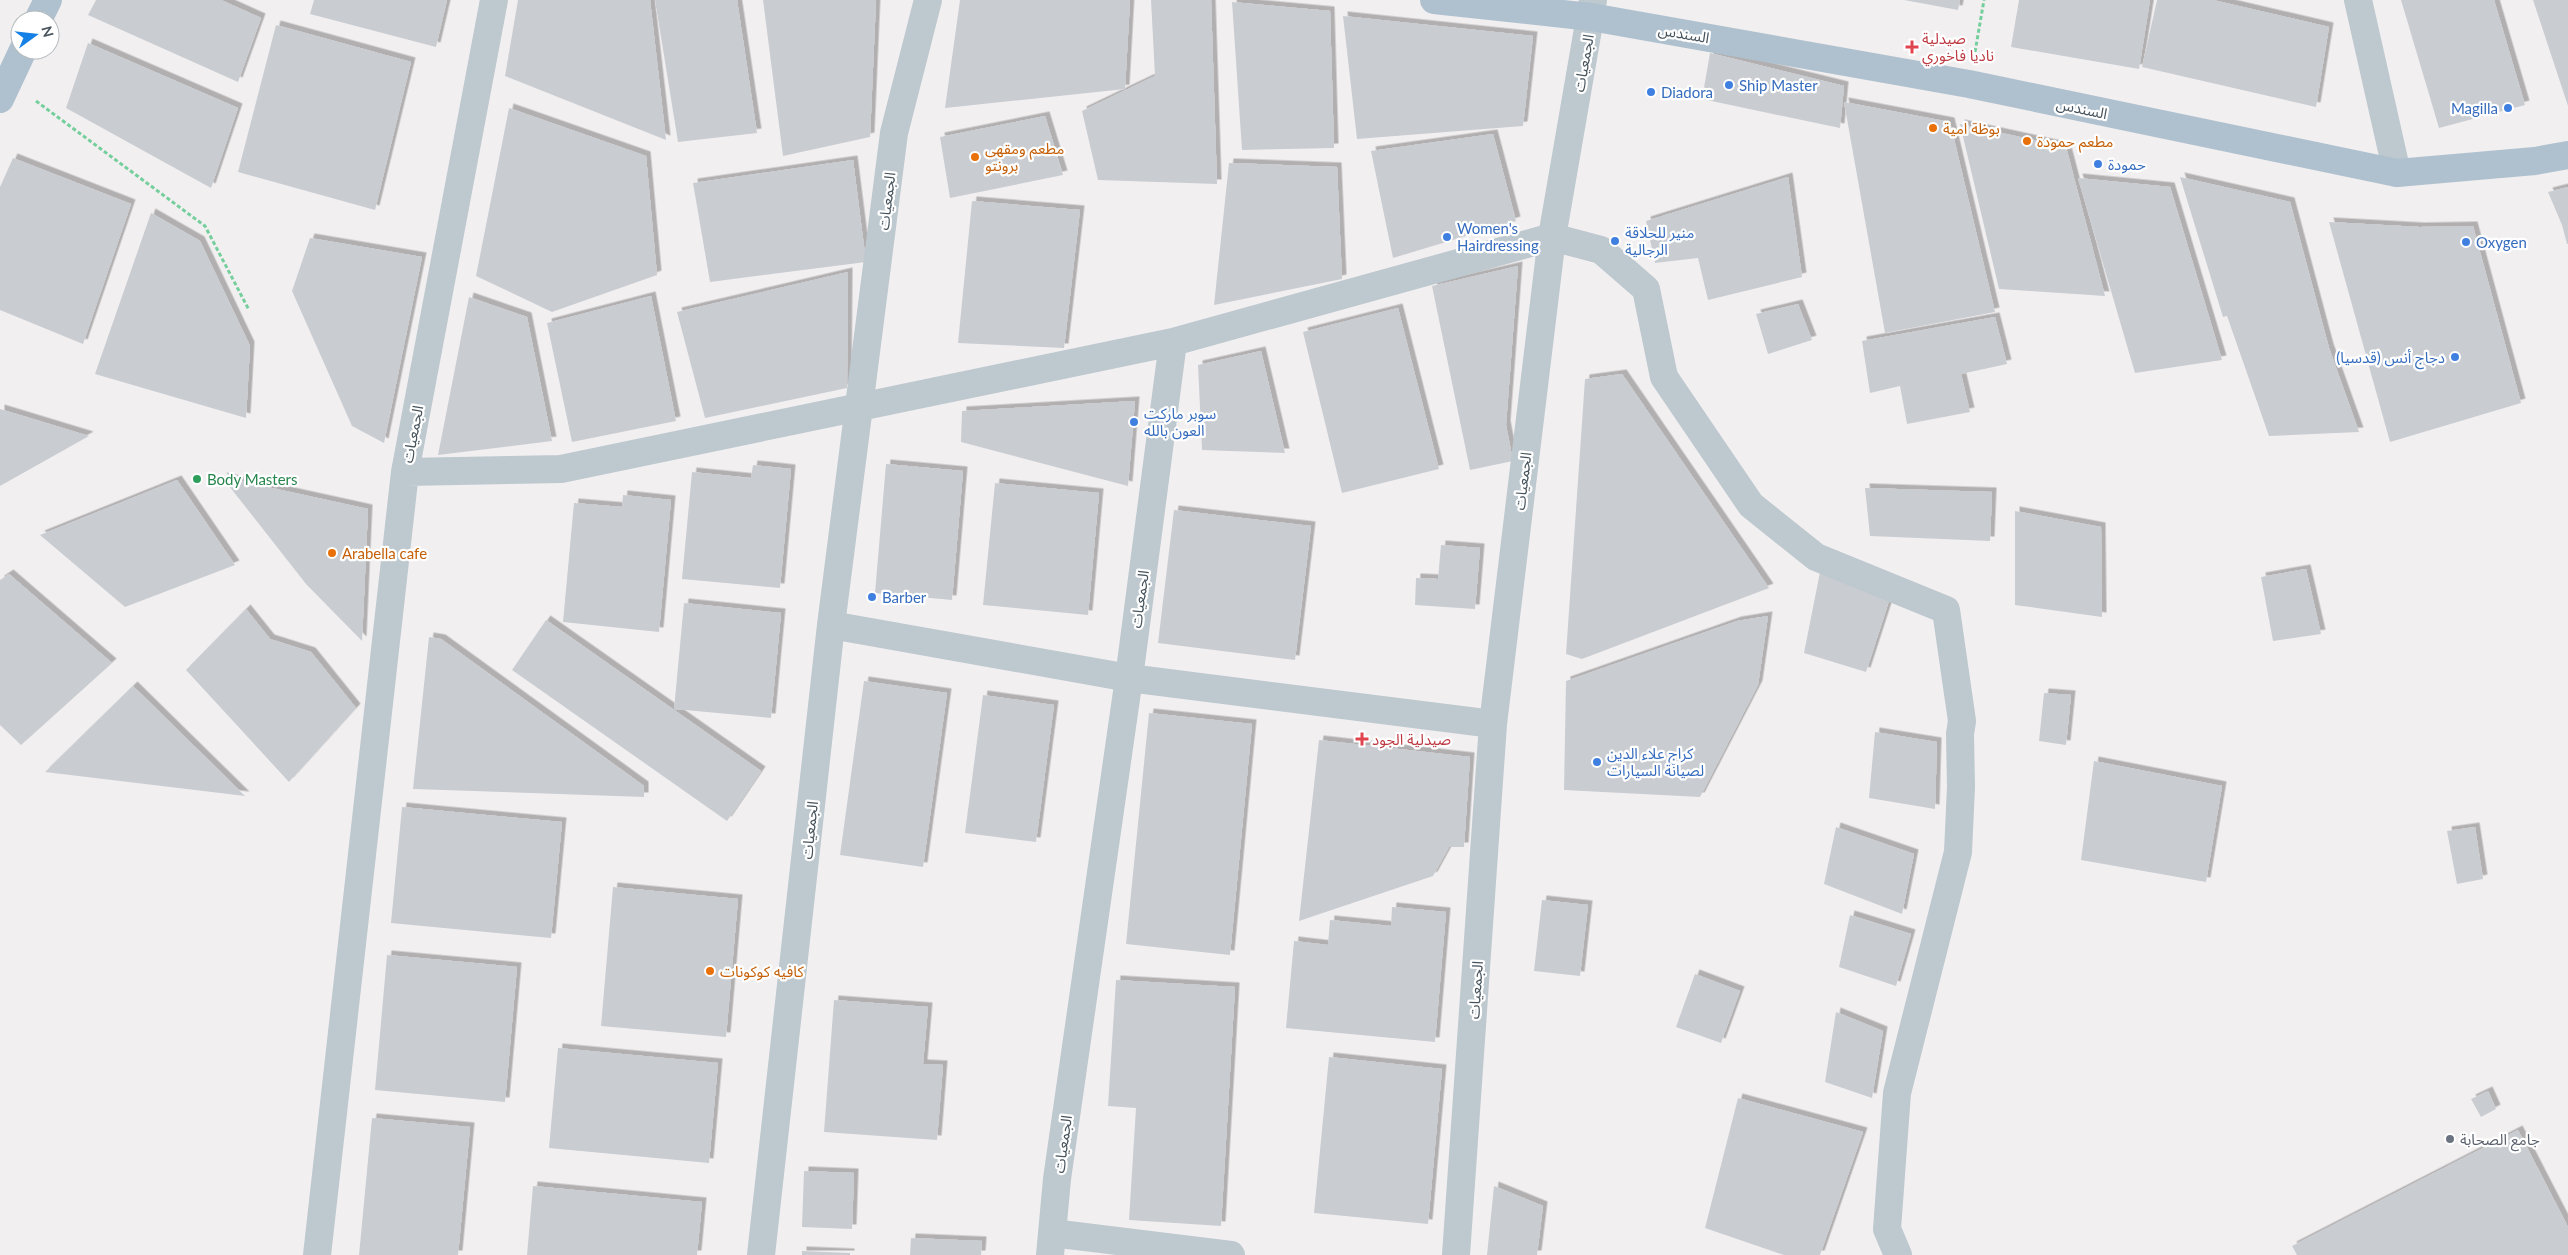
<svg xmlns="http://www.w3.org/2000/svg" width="2568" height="1255" font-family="Lato,'Noto Sans Arabic',sans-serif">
	<defs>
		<filter id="shadow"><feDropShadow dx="4.5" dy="-4.5" stdDeviation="0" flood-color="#0004"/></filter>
	</defs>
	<rect width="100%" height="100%" fill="#f2eff0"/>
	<path fill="#c9cdd2" filter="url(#shadow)" d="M 96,0 L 221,0 L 261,18 L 238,82 L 88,15 Z
		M 314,0 L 447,0 L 436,47 L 310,14 Z
		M 518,0 L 650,0 L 666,140 L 505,76 Z
		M 655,0 L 737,0 L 757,133 L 678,142 Z
		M 763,0 L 876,0 L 870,137 L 783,156 Z
		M 960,0 L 1130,0 L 1125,89 L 945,108 Z
		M 1151,0 L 1211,0 L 1217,184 L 1098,180 L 1082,111 L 1155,76 Z
		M 1904,0 L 1960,0 L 1958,10 Z
		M 2019,0 L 2150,0 L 2139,69 L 2011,47 Z
		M 2157,0 L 2213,0 L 2329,27 L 2316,107 L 2142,67 Z
		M 2401,0 L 2494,0 L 2525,105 L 2439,128 Z
		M 2533,0 L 2568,0 L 2568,106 Z
		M 1232,2 L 1330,11 L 1334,148 L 1242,150 Z
		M 1343,16 L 1533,36 L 1523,126 L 1357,139 Z
		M 276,25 L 411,62 L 375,210 L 238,172 Z
		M 88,43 L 238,108 L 211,188 L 66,108 Z
		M 1710,53 L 1844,86 L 1840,128 L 1702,99 Z
		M 1844,102 L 1950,122 L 1995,312 L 1885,333 Z
		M 509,108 L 646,156 L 657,275 L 552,312 L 476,276 Z
		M 1045,116 L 1063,175 L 950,198 L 940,137 Z
		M 1960,124 L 2066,147 L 2105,296 L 1999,289 Z
		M 1493,134 L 1516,221 L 1393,258 L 1371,151 Z
		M 13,158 L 131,204 L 83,344 L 0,310 L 0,187 Z
		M 853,160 L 866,262 L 710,282 L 693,183 Z
		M 1229,163 L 1337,167 L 1342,279 L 1214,305 Z
		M 1788,177 L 1802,277 L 1708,300 L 1698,258 L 1655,263 L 1646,221 Z
		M 2180,177 L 2290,202 L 2329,348 L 2359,432 L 2269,436 L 2227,316 L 2223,317 Z
		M 2078,178 L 2170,187 L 2222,360 L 2135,373 Z
		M 2568,187 L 2568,244 L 2567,244 L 2562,225 L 2548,192 Z
		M 972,201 L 1080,210 L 1064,348 L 958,343 Z
		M 151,213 L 200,241 L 250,346 L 246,418 L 95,374 Z
		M 2329,222 L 2420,227 L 2473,226 L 2521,403 L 2390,442 Z
		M 310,238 L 422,257 L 384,443 L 352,426 L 292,291 Z
		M 1518,266 L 1506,425 L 1513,461 L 1470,470 L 1432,286 Z
		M 848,272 L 847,388 L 705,418 L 677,312 Z
		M 651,296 L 676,421 L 572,442 L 547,323 Z
		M 469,297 L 527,317 L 552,441 L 438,455 Z
		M 1798,304 L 1812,340 L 1768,354 L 1756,314 Z
		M 1398,308 L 1439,469 L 1342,493 L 1303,332 Z
		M 1995,317 L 2007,364 L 1961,374 L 1970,412 L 1907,424 L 1900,386 L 1870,393 L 1862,341 Z
		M 1261,351 L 1285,453 L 1202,450 L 1198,365 Z
		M 1622,374 L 1769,588 L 1582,659 L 1566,654 L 1585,379 Z
		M 1135,401 L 1128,486 L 961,442 L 962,411 Z
		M 0,409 L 89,436 L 0,486 Z
		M 886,464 L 963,471 L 952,600 L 875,593 Z
		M 753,465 L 791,469 L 780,588 L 682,579 L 692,472 L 751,478 Z
		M 222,477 L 368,509 L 362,641 L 306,584 Z
		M 177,480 L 235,565 L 125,607 L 40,535 Z
		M 995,483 L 1099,493 L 1088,615 L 983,605 Z
		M 1865,488 L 1992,492 L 1990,541 L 1870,536 Z
		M 623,495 L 671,500 L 659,632 L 563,622 L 574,503 L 622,507 Z
		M 1174,510 L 1311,526 L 1295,660 L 1158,643 Z
		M 2015,511 L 2101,527 L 2102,617 L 2015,605 Z
		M 1441,545 L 1480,548 L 1475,609 L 1415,605 L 1416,578 L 1438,579 Z
		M 2306,569 L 2321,634 L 2273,641 L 2261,577 Z
		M 1820,572 L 1890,598 L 1866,672 L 1804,653 Z
		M 9,574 L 112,663 L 21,745 L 0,725 L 0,580 Z
		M 684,603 L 781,613 L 771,718 L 674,709 Z
		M 246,609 L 270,639 L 311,652 L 356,708 L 289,782 L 186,670 Z
		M 1768,616 L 1758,685 L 1700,797 L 1564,790 L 1566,681 L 1737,621 Z
		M 546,620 L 761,771 L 727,821 L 512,670 Z
		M 429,637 L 441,639 L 644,786 L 644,797 L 413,789 Z
		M 864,681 L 947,693 L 923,867 L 840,855 Z
		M 133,686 L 245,796 L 45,772 Z
		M 2044,693 L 2071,695 L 2066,745 L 2039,741 Z
		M 983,695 L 1054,705 L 1036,842 L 965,833 Z
		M 1149,713 L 1252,724 L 1230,955 L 1126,944 Z
		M 1875,732 L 1937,742 L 1935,809 L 1869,798 Z
		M 1319,740 L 1470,757 L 1464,847 L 1449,847 L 1433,876 L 1299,921 Z
		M 2094,761 L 2222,786 L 2206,882 L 2081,860 Z
		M 402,807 L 562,822 L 551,938 L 391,923 Z
		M 1836,827 L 1914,854 L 1902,914 L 1824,884 Z
		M 2475,827 L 2483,879 L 2457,884 L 2447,831 Z
		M 613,887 L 738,899 L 726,1037 L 601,1026 Z
		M 1542,900 L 1588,905 L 1580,976 L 1534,971 Z
		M 1392,907 L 1446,912 L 1435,1042 L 1286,1028 L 1294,941 L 1328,945 L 1330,920 L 1391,926 Z
		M 1850,915 L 1911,934 L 1896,986 L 1839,967 Z
		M 387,955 L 517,967 L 505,1102 L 375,1090 Z
		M 1695,974 L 1740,991 L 1721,1043 L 1676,1027 Z
		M 1116,980 L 1235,987 L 1221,1226 L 1129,1220 L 1136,1108 L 1108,1106 Z
		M 834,1000 L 928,1007 L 923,1064 L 943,1065 L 937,1140 L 824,1132 Z
		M 1836,1012 L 1883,1031 L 1872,1098 L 1825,1082 Z
		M 558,1048 L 718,1063 L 709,1163 L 549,1148 Z
		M 1329,1057 L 1442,1069 L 1428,1224 L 1314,1213 Z
		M 2488,1091 L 2496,1109 L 2481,1117 L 2471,1099 Z
		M 1738,1098 L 1863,1132 L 1820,1255 L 1784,1255 L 1705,1228 Z
		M 372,1118 L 470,1127 L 458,1255 L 359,1255 Z
		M 2518,1130 L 2568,1227 L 2568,1255 L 2297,1255 L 2292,1246 Z
		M 804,1171 L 854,1173 L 852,1229 L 802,1227 Z
		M 533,1186 L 702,1202 L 697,1255 L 527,1255 Z
		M 1494,1186 L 1543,1206 L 1537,1255 L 1487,1255 Z
		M 911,1238 L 982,1241 L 981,1255 L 910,1255 Z
		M 802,1251 L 850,1253 L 850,1255 L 802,1255 Z"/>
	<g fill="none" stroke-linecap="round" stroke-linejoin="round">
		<path stroke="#74cf9c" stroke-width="3" stroke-dasharray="4 2.5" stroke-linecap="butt" d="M 1975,52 L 1984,0
			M 36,101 L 205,226 L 249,310"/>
		<path stroke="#bdc8cf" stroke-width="28" d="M 2358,0 L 2397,173
			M 1173,342 L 1552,237 L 1601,250 L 1646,289 L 1664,377 L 1751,505 L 1816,557 L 1946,610 L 1962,721 L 1960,734 L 1961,787 L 1958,852 L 1897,1093 L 1887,1229 L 1898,1255
			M 405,472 L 561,469 L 1173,342 L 1129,678 L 1057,1179 L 1050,1255
			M 831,625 L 1129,678 L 1493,724
			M 1052,1233 L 1231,1255
			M 317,1255 L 405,472 L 494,0
			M 761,1255 L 831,625 L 894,133 L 928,0
			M 1456,1255 L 1493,724 L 1552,237 L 1593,0"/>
		<path stroke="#afc1cf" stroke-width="28" d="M 1434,0 L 1591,17 L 1969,84 L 2397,173 L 2535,161 L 2568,155
			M 38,20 L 48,0
			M 0,99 L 23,50"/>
	</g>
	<g fill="#e0444e" stroke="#fff" stroke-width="2">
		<path d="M1909.5 39.5h5v5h5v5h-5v5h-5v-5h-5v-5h5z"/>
		<path d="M1359.5 731.5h5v5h5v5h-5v5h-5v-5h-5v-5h5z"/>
	</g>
	<g fill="#3f7fe0" stroke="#fff" stroke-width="2">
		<circle cx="1729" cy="85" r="5"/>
		<circle cx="1651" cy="92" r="5"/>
		<circle cx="2508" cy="108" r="5"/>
		<circle cx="2098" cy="164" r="5"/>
		<circle cx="1447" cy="237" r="5"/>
		<circle cx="1615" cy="241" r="5"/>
		<circle cx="2466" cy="242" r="5"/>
		<circle cx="2455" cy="357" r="5"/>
		<circle cx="1134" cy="422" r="5"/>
		<circle cx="872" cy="597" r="5"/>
		<circle cx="1597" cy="762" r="5"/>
	</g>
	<g fill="#e8710a" stroke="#fff" stroke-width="2">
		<circle cx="1933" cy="128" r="5"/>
		<circle cx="2027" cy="141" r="5"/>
		<circle cx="975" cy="157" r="5"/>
		<circle cx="332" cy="553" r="5"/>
		<circle cx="710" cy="971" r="5"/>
	</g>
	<circle fill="#2e9e5b" stroke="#fff" stroke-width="2" cx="197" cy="479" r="5"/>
	<circle fill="#6b7280" stroke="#fff" stroke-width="2" cx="2450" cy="1139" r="5"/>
	<g text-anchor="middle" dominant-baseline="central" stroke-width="4.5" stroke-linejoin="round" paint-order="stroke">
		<g font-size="15" fill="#47545d" stroke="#fff">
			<text transform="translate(1684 33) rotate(10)">السندس</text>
			<text transform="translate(1583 63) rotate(-80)">الجمعيات</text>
			<text transform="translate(2082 108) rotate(12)">السندس</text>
			<text transform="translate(886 201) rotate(-83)">الجمعيات</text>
			<text transform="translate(412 434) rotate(-79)">الجمعيات</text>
			<text transform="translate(1522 481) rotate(-83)">الجمعيات</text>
			<text transform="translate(1139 599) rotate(-82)">الجمعيات</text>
			<text transform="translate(809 830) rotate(-84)">الجمعيات</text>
			<text transform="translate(1475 990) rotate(-86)">الجمعيات</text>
			<text transform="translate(1062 1144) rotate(-82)">الجمعيات</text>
		</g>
		<g font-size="15" fill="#be3a42" stroke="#fff" text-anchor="start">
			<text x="1922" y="38">صيدلية<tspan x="1922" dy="17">ناديا فاخوري</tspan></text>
			<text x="1372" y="739">صيدلية الجود</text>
		</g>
		<g font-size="15" fill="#366cbe" stroke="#fff" text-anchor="start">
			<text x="1739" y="85">Ship Master</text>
			<text x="1661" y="92">Diadora</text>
			<text x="2498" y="108" text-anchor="end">Magilla</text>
			<text x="2108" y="164">حمودة</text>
			<text x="1457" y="228">Women's<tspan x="1457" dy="17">Hairdressing</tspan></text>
			<text x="1625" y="232">منير للحلاقة<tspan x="1625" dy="17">الرجالية</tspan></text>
			<text x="2476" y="242">Oxygen</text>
			<text x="2445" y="357" text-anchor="end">دجاج أنس (قدسيا)</text>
			<text x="1144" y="413">سوبر ماركت<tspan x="1144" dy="17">العون بالله</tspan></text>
			<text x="882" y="597">Barber</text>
			<text x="1607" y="753">كراج علاء الدين<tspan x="1607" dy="17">لصيانة السيارات</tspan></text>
		</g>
		<g font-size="15" fill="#c56008" stroke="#fff" text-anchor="start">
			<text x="1943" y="128">بوظة امية</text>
			<text x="2037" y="141">مطعم حمودة</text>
			<text x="985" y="148">مطعم ومقهى<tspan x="985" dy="17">برونتو</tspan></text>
			<text x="342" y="553">Arabella cafe</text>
			<text x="720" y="971">كافيه كوكونات</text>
		</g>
		<g font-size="15" fill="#27864d" stroke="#fff" text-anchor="start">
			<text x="207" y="479">Body Masters</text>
		</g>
		<g font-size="15" fill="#5b616d" stroke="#fff" text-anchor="start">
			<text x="2460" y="1139">جامع الصحابة</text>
		</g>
	</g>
	<g transform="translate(35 35) rotate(75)"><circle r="24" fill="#ffffff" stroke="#b5bbbe"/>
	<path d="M0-4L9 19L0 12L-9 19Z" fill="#1580e6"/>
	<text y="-8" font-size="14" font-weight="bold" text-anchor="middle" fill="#47545d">N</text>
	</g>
</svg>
